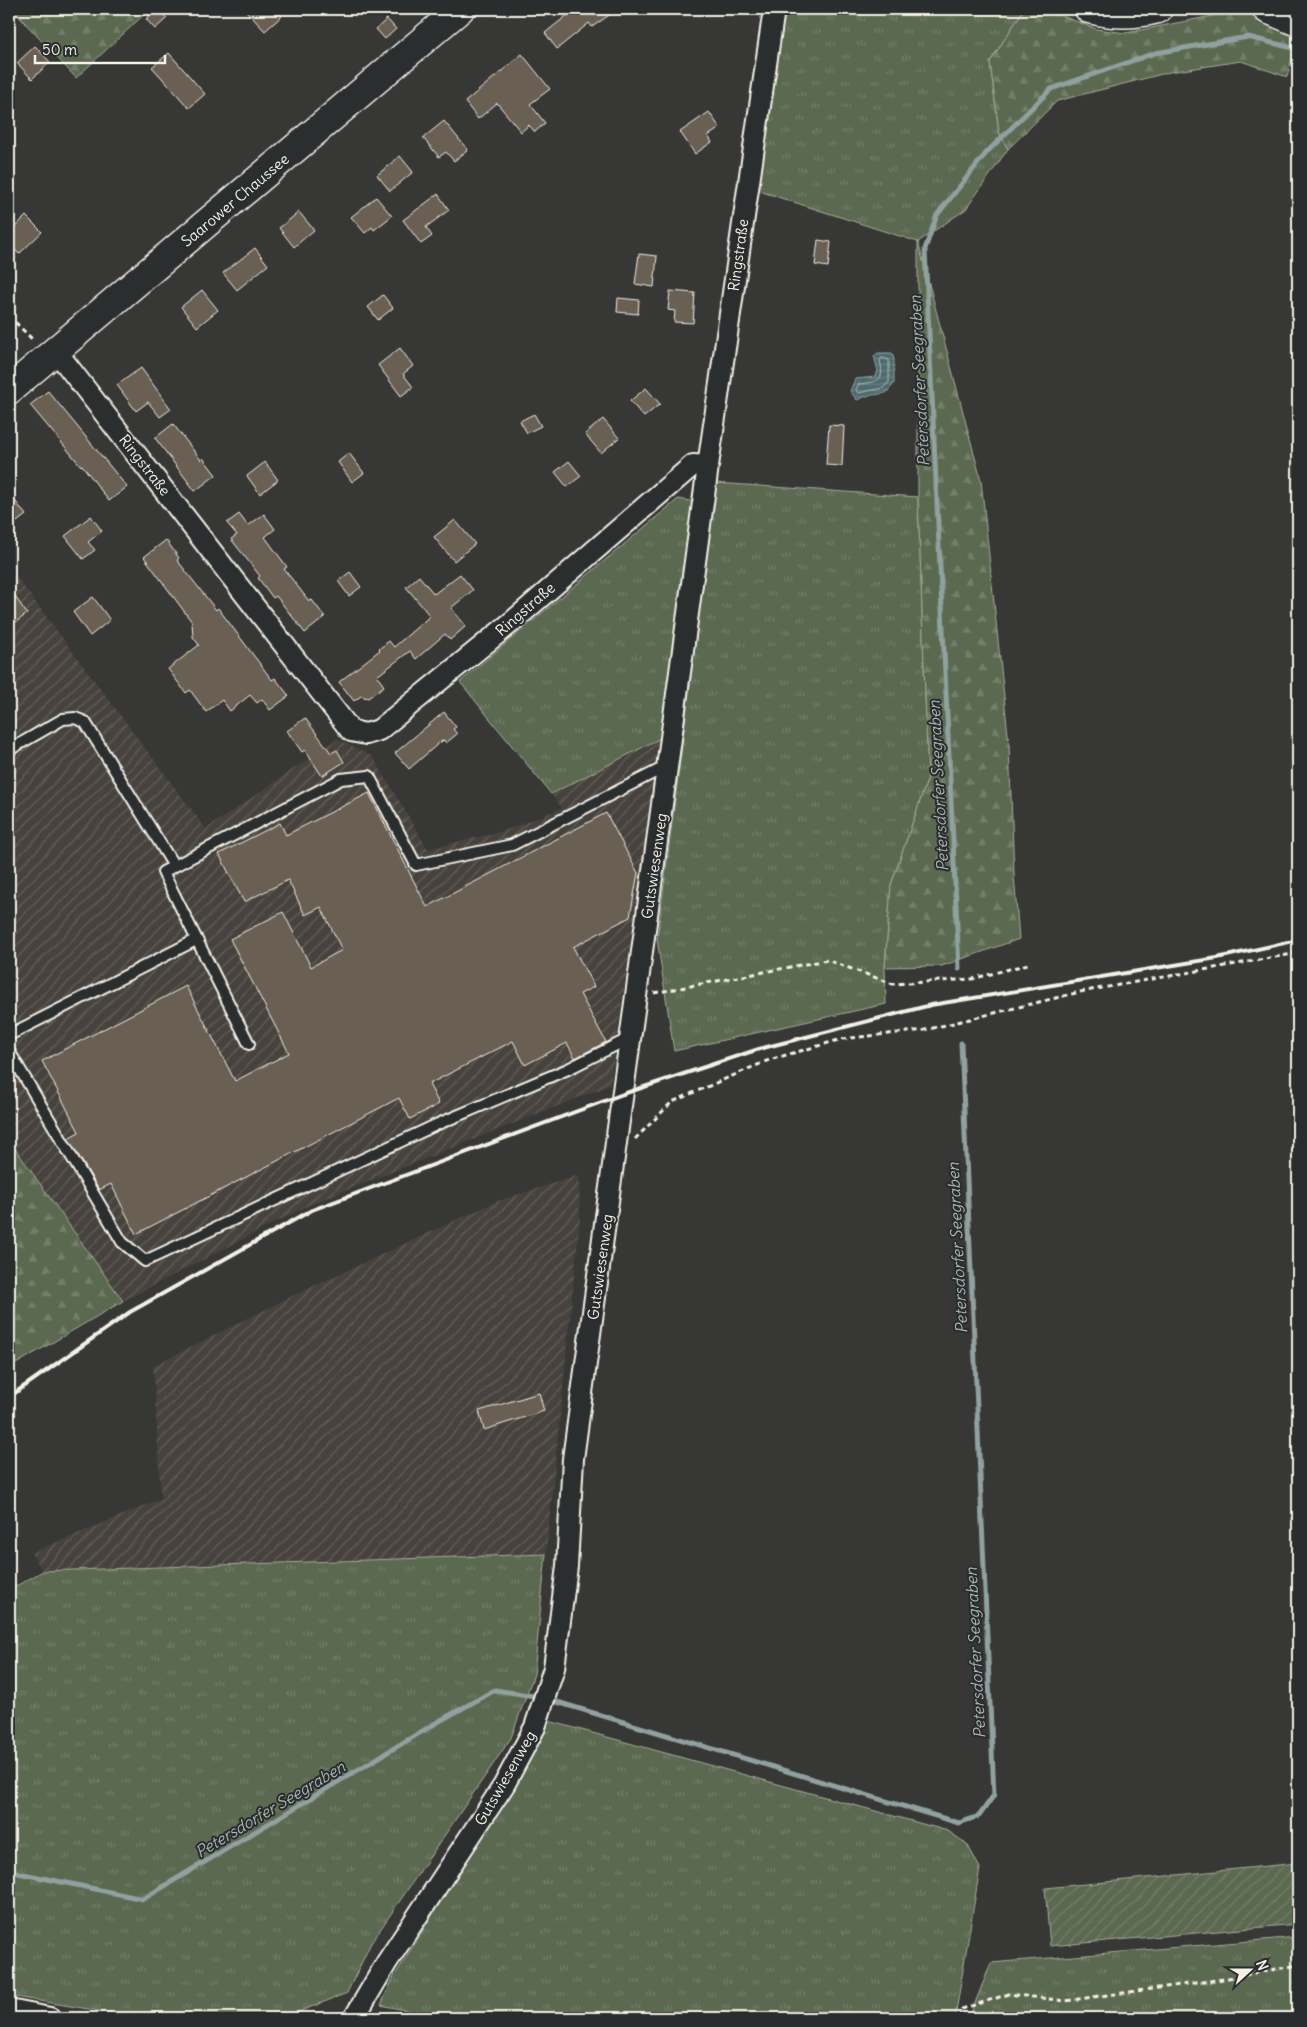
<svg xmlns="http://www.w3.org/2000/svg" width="1307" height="2027" font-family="Delius,sans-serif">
	<defs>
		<pattern id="industrial-furrows" width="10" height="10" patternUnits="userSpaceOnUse" patternTransform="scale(1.25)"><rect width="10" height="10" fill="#47433e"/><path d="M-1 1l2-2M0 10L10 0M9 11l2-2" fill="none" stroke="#625f5a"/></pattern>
		<pattern id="grass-tufts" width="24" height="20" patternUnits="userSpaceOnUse" patternTransform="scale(1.25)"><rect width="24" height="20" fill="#5b6951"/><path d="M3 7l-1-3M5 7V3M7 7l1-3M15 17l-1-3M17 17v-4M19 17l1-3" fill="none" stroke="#737f6a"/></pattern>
		<pattern id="forest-firs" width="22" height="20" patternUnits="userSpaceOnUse" patternTransform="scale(1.25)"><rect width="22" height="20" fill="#5b6951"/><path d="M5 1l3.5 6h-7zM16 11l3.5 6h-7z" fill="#737f6a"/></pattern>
		<pattern id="garden-furrows" width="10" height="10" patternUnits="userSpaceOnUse" patternTransform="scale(1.25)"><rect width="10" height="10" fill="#5b6951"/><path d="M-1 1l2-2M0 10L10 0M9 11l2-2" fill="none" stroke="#737f6a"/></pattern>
		<pattern id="water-rules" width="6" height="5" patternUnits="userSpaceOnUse" patternTransform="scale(1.25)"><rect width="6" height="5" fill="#4d6b6e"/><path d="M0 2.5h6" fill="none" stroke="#678183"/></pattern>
	</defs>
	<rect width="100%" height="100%" fill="#373735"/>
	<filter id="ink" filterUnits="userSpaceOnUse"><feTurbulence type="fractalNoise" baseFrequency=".02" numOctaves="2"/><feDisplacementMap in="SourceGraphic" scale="10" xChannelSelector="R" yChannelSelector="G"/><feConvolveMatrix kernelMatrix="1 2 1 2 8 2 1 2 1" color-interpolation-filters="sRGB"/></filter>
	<g filter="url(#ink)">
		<path fill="url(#industrial-furrows)" d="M 15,575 L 206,829 L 337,739 L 373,757 L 428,849 L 503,831 L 562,808 L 551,794 L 661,738 L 610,1085 L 307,1206 L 123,1301 L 9,1140 L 9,579 Z
			M 579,1175 L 580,1219 L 546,1554 L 43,1571 L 31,1553 L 161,1499 L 153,1366 L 290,1297 L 495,1202 Z"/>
		<path fill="url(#grass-tufts)" stroke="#a8ad9c" d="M 780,9 L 1024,9 L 990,62 L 999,132 L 1008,149 L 966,209 L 918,242 L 753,189 Z
			M 716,483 L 918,497 L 928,778 L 891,885 L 885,967 L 886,1004 L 674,1051 L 657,939 Z
			M 678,499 L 696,502 L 661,738 L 551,794 L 460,682 Z
			M 546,1554 L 534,1674 L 511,1738 L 371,1943 L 347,1993 L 283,2018 L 143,2018 L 9,1996 L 9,1590 L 43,1571 Z
			M 549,1721 L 948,1831 L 967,1844 L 980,1868 L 955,2018 L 430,2018 L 413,2012 L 381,2005 L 392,1980 L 472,1851 L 519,1780 Z
			M 1298,1937 L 1298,2018 L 969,2018 L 991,1963 Z"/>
		<path fill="url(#forest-firs)" stroke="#a8ad9c" d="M 12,9 L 150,9 L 76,78 Z
			M 1024,9 L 1052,9 L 1060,15 L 1096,29 L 1126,33 L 1217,15 L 1249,13 L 1282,22 L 1298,32 L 1298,36 L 1287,77 L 1241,61 L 1170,72 L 1057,101 L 1008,149 L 999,132 L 990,62 Z
			M 918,242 L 981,480 L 1009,744 L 1014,874 L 1019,939 L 942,966 L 885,967 L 891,885 L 928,778 L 918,497 Z
			M 9,1140 L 123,1301 L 9,1368 Z"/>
		<path fill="url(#garden-furrows)" stroke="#a8ad9c" d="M 1298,1863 L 1298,1924 L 1050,1946 L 1045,1888 Z"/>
		<path fill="url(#water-rules)" stroke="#90a19f" d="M 878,353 L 892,353 L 894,359 L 894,384 L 886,393 L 867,396 L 857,400 L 850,391 L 855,379 L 875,377 L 878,371 L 874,356 Z"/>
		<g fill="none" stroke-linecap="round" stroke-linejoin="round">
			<path stroke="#b1bbb7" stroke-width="1" d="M 882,358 L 889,360 L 889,382 L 883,388 L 858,393 L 856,389 L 859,384 C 876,382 886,382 880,361 Z"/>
			<path stroke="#90a19f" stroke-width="5" d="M 959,969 L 925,249 L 937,215 L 987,152 L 1051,89 L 1155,53 L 1248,37 L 1293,48
				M 557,1702 L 959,1823 L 979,1816 L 994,1795 L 961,1043
				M 9,1871 L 143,1899 L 436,1723 L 495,1690 L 534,1696"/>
		</g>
		<path fill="#6b5f52" stroke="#f4f1e8" d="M 157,9 L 167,18 L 155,29 L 146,19 Z
			M 244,9 L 276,9 L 282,16 L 265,31 Z
			M 575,9 L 618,9 L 592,27 L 589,23 L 557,49 L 545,33 Z
			M 387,19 L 396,29 L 385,39 L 376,29 Z
			M 35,46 L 50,62 L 32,79 L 17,63 Z
			M 169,53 L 205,94 L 189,108 L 152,67 Z
			M 522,54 L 550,89 L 530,104 L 545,123 L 535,132 L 529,125 L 521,132 L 497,103 L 478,119 L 465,102 Z
			M 709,112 L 720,128 L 708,136 L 712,142 L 695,154 L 680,132 Z
			M 444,121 L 468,150 L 454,161 L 446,152 L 439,157 L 423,138 Z
			M 400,156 L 413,172 L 390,191 L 377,175 Z
			M 438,194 L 449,210 L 426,227 L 432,236 L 421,244 L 403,220 Z
			M 376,197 L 392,216 L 374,230 L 372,227 L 365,233 L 351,217 Z
			M 299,212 L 314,230 L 294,247 L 279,228 Z
			M 26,216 L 42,232 L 19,254 L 9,243 L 9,233 Z
			M 818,240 L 831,242 L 828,267 L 815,265 Z
			M 255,248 L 268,265 L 237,290 L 223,273 Z
			M 639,254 L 657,256 L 654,287 L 635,284 Z
			M 202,290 L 218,310 L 197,327 L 181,307 Z
			M 670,291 L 695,293 L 693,323 L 674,322 L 675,311 L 668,310 Z
			M 383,295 L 393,308 L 378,320 L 368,307 Z
			M 618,298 L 639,300 L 638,314 L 617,312 Z
			M 400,348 L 413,366 L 403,374 L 413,387 L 401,396 L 378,365 Z
			M 141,368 L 171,409 L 160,417 L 148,402 L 136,411 L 117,385 Z
			M 646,388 L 660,404 L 644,417 L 630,401 Z
			M 48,391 L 127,487 L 109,501 L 82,465 L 81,466 L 30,405 Z
			M 534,414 L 541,426 L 527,433 L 520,421 Z
			M 603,419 L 619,438 L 601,453 L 585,434 Z
			M 173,424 L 201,460 L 203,458 L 216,475 L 195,491 L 155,438 Z
			M 829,425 L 844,426 L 842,466 L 826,465 Z
			M 349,453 L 364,473 L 352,482 L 338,462 Z
			M 569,461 L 581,476 L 567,487 L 555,472 Z
			M 265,462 L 278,480 L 260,494 L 247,476 Z
			M 9,493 L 26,515 L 9,528 Z
			M 239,514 L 248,526 L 264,514 L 275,529 L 265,537 L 287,567 L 284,569 L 309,601 L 312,600 L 325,617 L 305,633 L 276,596 L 273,598 L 258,578 L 260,576 L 231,539 L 237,535 L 227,523 Z
			M 91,516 L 102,531 L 88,542 L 95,550 L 83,559 L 65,536 Z
			M 455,520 L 475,544 L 454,561 L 434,537 Z
			M 166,540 L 179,558 L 177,560 L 216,610 L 218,608 L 272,680 L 275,678 L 289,696 L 270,710 L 262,699 L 257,703 L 250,695 L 230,711 L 222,700 L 206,712 L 190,690 L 186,693 L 168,669 L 199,645 L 193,637 L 192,622 L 144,557 Z
			M 350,572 L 361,587 L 349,596 L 338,581 Z
			M 460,574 L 473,590 L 451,608 L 466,626 L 450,640 L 445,634 L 416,659 L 410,651 L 377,676 L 384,686 L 368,698 L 361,696 L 354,701 L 339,682 L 380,650 L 379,649 L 389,641 L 394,647 L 430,616 L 406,587 L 419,576 L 434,594 Z
			M 9,588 L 27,614 L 9,627 Z
			M 93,597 L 110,620 L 90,636 L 73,612 Z
			M 444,712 L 456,727 L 453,729 L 457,734 L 446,743 L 444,740 L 439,743 L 409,769 L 395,753 Z
			M 305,718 L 331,753 L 337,750 L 344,762 L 322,776 L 305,750 L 302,752 L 287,731 Z
			M 369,793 L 427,907 L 606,813 L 638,873 L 630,917 L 573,947 L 594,987 L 580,994 L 606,1042 L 575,1058 L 567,1043 L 525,1065 L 513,1041 L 429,1084 L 439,1104 L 410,1119 L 399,1098 L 136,1234 L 111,1184 L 99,1190 L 68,1138 L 79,1132 L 42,1061 L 186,986 L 235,1081 L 289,1053 L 230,939 L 283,912 L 311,967 L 342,950 L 321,907 L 305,915 L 288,880 L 244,902 L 219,854 L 280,823 L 286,835 Z
			M 539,1393 L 544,1411 L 484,1430 L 479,1411 Z"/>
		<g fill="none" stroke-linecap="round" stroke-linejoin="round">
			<g stroke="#f4f1e8" stroke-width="14">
				<path id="lane" d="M 9,750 L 63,719 L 75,718 L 85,722 L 174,866
					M 9,1035 L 196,940
					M 249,1044 L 163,872 L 341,779 L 369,776 L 416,865 L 512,845 L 667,766
					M 9,1051 L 122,1242 L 145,1261 L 438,1124 L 568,1069 L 630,1038"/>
			</g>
			<g stroke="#f4f1e8" stroke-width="24">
				<path id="street" d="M 56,351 L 351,731 L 366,734 L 379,730 L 513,621 L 693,465 L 708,466
					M 9,2010 L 50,2018
					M 354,2018 L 387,1962 L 504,1785 L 535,1727 L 554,1668 L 567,1566 L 573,1459 L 708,466 L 774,9"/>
			</g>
			<g stroke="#f4f1e8" stroke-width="31">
				<path id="secondary" d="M 9,390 L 460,9"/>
			</g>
			<g stroke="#f4f1e8" stroke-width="31">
				<path id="highway" d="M 1089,9 C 1112,15 1135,15 1158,9
					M 1267,9 L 1298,22"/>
			</g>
			<path stroke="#f4f1e8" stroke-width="3" stroke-dasharray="5 4" stroke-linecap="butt" d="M 9,316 L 33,340
				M 654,993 L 827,960 L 893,984 L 972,979 L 1028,964
				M 635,1139 L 672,1102 L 769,1060 L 842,1039 L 925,1030 L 1080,992 L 1298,953
				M 959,2018 L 962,2009 L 1009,1994 L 1065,2001 L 1223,1979 L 1298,1965"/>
			<use href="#lane" stroke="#2a2d2e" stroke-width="10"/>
			<use href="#street" stroke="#2a2d2e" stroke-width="20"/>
			<use href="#secondary" stroke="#2a2d2e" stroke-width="28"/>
			<use href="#highway" stroke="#2a2d2e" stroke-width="28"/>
			<path stroke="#f4f1e8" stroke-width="4" d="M 9,1397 L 130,1312 L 312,1210 L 623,1094 L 759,1049 L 931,1005 L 1217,958 L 1298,940"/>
		</g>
	</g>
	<g text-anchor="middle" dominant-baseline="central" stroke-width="4" stroke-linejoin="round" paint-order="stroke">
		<g font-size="15" fill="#f4f1e8" stroke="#2a2d2e">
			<text transform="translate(235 200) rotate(-40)">Saarower Chaussee</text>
			<text transform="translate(738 255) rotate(-82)">Ringstraße</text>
			<text transform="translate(145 465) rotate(52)">Ringstraße</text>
			<text transform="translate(525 609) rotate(-41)">Ringstraße</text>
			<text transform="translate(654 866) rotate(-82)">Gutswiesenweg</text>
			<text transform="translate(600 1267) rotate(-82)">Gutswiesenweg</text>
			<text transform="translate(505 1778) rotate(-60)">Gutswiesenweg</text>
		</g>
		<g font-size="16" font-style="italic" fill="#a9b5b1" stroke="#2a2d2e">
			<text transform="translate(919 381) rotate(-93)">Petersdorfer Seegraben</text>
			<text transform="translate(938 786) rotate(-93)">Petersdorfer Seegraben</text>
			<text transform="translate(957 1248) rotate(-93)">Petersdorfer Seegraben</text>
			<text transform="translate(975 1653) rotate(-93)">Petersdorfer Seegraben</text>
			<text transform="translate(270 1809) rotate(-31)">Petersdorfer Seegraben</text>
		</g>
	</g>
	<rect width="1307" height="2027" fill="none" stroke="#2a2d2e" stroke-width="30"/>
	<rect x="15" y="15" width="1277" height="1997" fill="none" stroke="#f4f1e8" stroke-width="2" filter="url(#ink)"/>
	<g transform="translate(1250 1970) rotate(69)" stroke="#2a2d2e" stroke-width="4" paint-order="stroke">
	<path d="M0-4L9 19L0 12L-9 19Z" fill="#f4f1e8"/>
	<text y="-8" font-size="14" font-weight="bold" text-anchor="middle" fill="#f4f1e8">N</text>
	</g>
	<path d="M35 55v8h130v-8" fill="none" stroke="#f4f1e8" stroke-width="2.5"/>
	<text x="42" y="55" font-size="15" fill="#f4f1e8" stroke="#2a2d2e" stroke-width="4" paint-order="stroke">50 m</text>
</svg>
